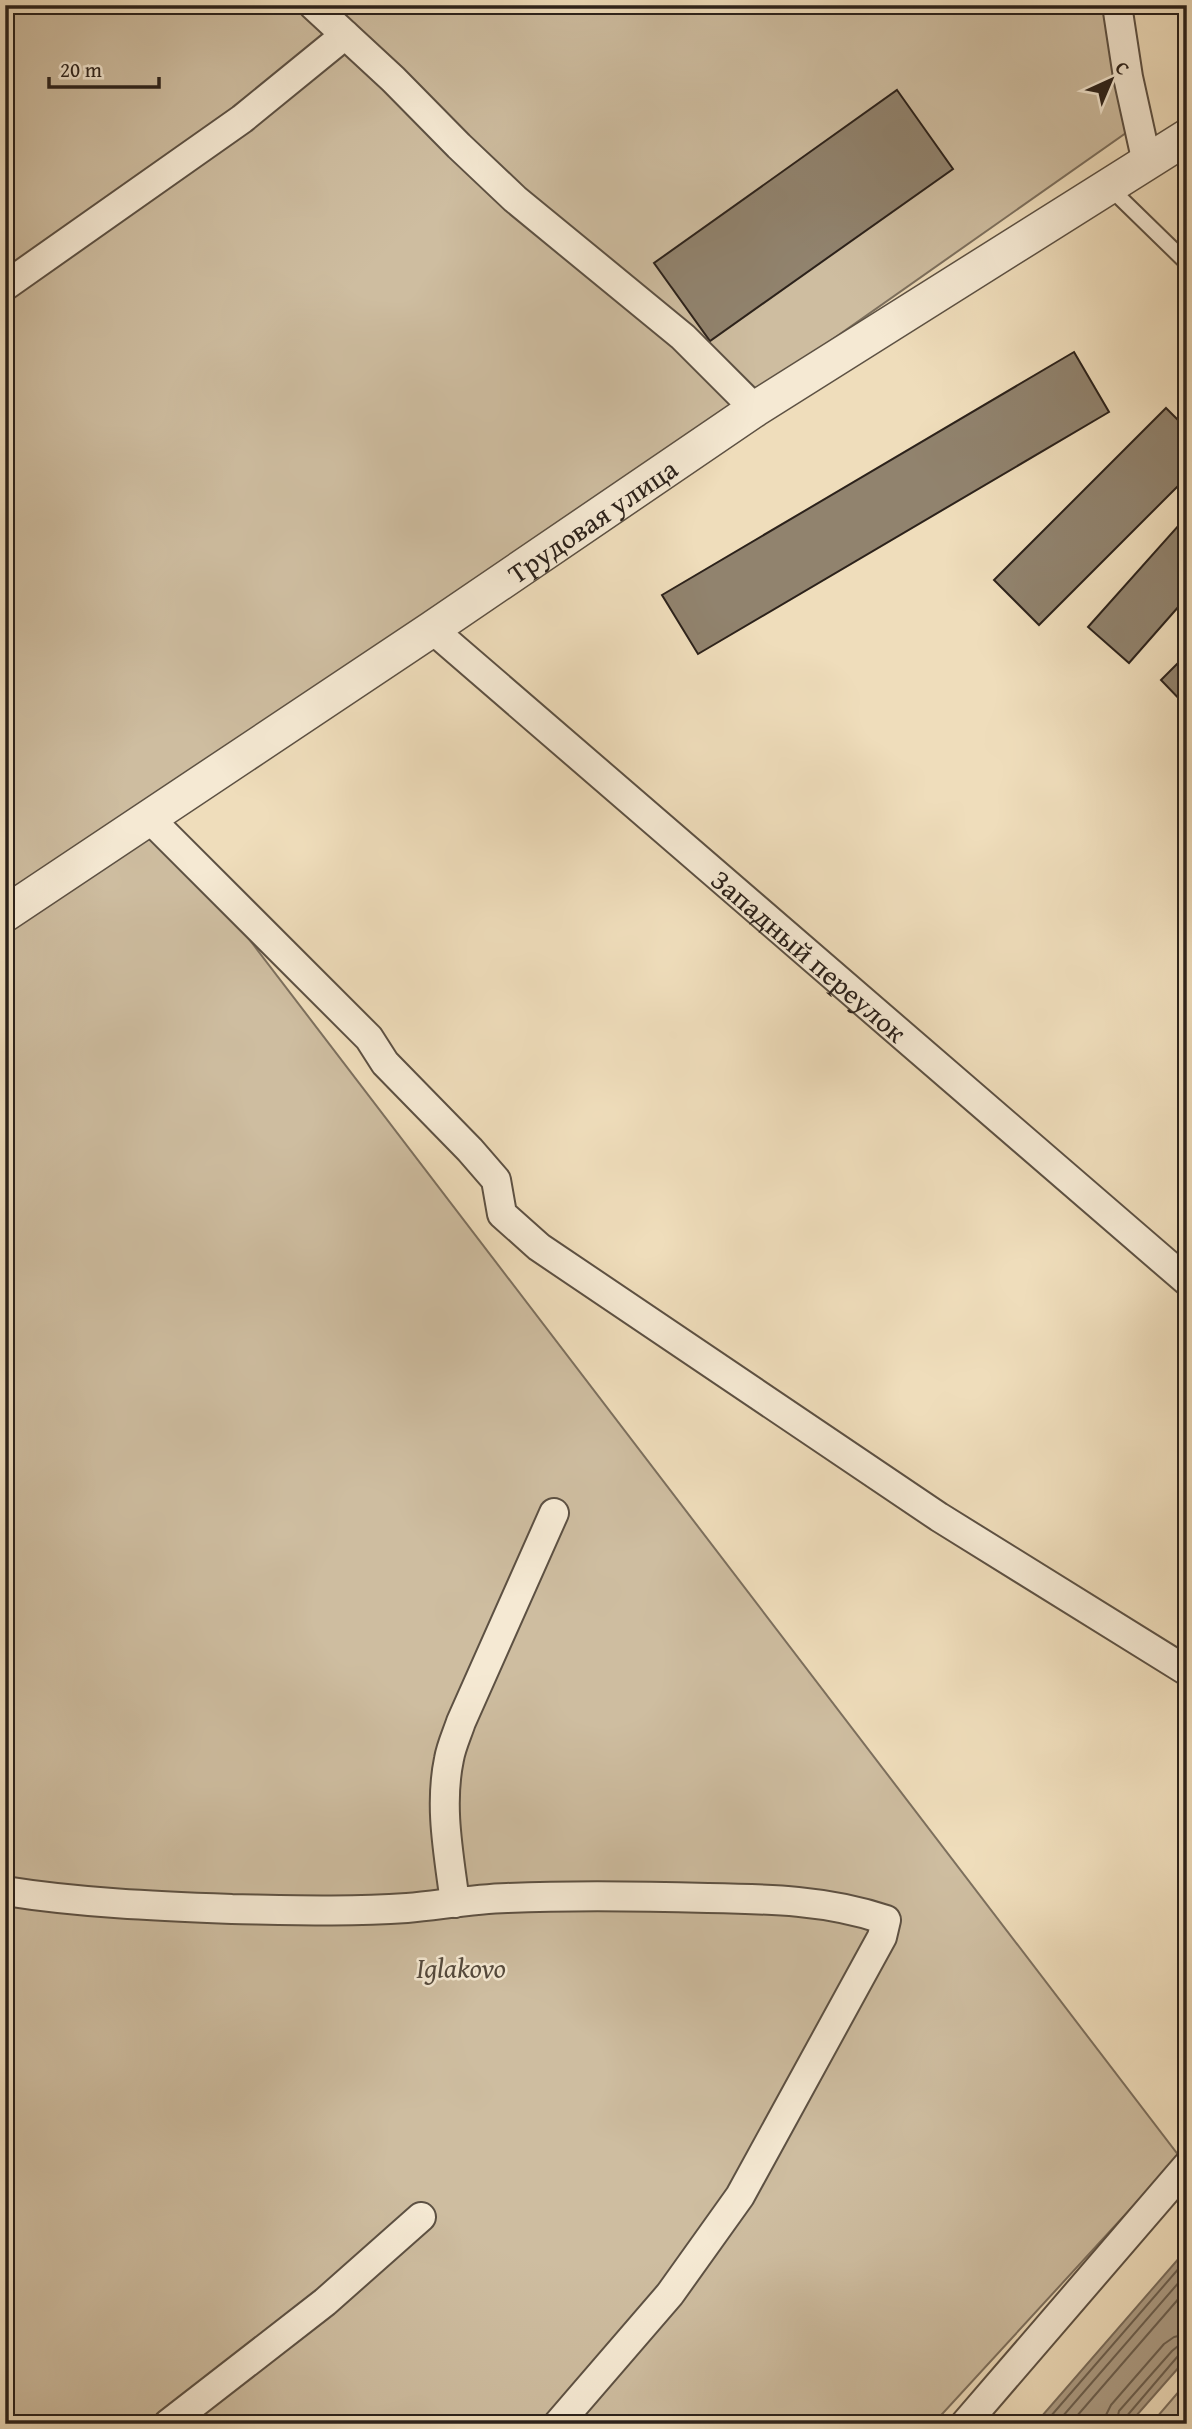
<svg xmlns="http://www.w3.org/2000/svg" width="1192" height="2429" font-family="'Gentium Book Plus',serif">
	<rect width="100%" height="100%" fill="#efddbb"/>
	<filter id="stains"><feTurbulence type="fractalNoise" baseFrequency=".00286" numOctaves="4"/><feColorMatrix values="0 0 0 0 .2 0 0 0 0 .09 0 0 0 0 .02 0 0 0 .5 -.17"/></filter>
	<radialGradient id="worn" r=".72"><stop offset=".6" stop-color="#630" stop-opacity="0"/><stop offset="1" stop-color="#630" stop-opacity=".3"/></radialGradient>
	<path fill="#cebda0" stroke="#7d705e" stroke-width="2" d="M 5,5 L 1127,5 L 1150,116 L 155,816 L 1179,2156 L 933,2424 L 5,2424 Z
		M 1187,2382 L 1187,2424 L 1151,2424 Z"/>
	<path fill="#ad9d85" stroke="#796c5b" stroke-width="2" d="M 1187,2249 L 1187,2358 L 1129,2424 L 1035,2424 Z"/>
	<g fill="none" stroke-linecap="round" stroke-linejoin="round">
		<path stroke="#6c6050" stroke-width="2" d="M 1044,2424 L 1187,2259
			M 1056,2424 L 1187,2273
			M 1070,2424 L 1187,2289
			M 1105,2424 L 1106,2415 L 1111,2405 L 1164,2344 L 1174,2337 L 1187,2334
			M 1116,2424 L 1119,2411 L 1172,2351 L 1178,2346 L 1187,2345
			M 1124,2424 L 1126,2417 L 1178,2356 L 1187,2354"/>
	</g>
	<path fill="#91836e" stroke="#2c221b" stroke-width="2" d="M 897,90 L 953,169 L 710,341 L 654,263 Z
		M 1074,352 L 1109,412 L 698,654 L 662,595 Z
		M 1166,408 L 1187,429 L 1187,477 L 1039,625 L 994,580 Z
		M 1187,516 L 1187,597 L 1129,663 L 1088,627 Z
		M 1187,654 L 1187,707 L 1161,680 Z"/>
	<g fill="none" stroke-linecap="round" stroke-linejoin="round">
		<g stroke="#5d5143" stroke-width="18">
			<path id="service" d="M 1109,187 L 1187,263"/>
		</g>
		<g stroke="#5d5143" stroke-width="32">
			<g id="minor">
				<path d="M 313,5 L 393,79 L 459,146 L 515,199 L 683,337 L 755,409"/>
				<path d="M 1117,5 L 1128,77 L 1147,163"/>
				<path d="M 5,286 L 242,119 L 345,35"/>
				<path id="s1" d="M 432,629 L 1187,1281"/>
				<path d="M 149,818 L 369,1038 L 385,1063 L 470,1150 L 496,1180 L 502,1214 L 539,1247 L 939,1517 L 1187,1671"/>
				<path d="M 5,1891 C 80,1903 156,1906 232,1909 C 290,1910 349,1912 407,1908 C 440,1905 473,1899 507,1898 C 574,1895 641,1896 708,1898 C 768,1899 828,1900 886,1920 L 882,1937 L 740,2196 L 670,2294 L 558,2424"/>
				<path d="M 455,1903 C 449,1855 439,1807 449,1759 C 451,1747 457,1734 461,1722 L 554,1513"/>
				<path d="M 168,2424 L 325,2302 L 421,2217"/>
				<path d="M 965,2424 L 1187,2166"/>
			</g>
		</g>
		<g stroke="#5d5143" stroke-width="38">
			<g id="tertiary">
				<path id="s2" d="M 5,914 L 432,629 L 755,409 L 1187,137"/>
			</g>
		</g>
		<use href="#service" stroke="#f5e9d3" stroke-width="14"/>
		<use href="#minor" stroke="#f5e9d3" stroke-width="28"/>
		<use href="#tertiary" stroke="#f5e9d3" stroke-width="35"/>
	</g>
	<g text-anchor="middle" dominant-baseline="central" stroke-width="5" stroke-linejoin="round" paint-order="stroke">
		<g font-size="28" fill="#2c221b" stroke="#f5e9d3">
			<text stroke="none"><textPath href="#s2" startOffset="707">Трудовая улица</textPath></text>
			<text stroke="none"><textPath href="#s1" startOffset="499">Западный переулок</textPath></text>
		</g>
		<g font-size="28" font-style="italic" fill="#54493c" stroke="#f5e9d3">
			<text x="461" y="1967">Iglakovo</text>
		</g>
	</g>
	<rect width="1192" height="2429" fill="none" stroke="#efddbb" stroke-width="28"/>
	<rect x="7" y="7" width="1178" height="2415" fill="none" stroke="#2c221b" stroke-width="3.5"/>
	<rect x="14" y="14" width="1164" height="2401" fill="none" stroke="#2c221b" stroke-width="2"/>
	<g transform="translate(1111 80) rotate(44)" stroke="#f5e9d3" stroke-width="5" paint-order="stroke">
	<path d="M0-5L12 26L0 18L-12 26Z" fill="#2c221b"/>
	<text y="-10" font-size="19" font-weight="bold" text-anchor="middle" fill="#2c221b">С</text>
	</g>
	<path d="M49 77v10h110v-10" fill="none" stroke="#2c221b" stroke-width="3.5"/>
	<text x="60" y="77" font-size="21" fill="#2c221b" stroke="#f5e9d3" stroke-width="5" paint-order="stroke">20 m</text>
	<rect width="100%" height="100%" filter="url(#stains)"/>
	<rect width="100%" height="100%" fill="url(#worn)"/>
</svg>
